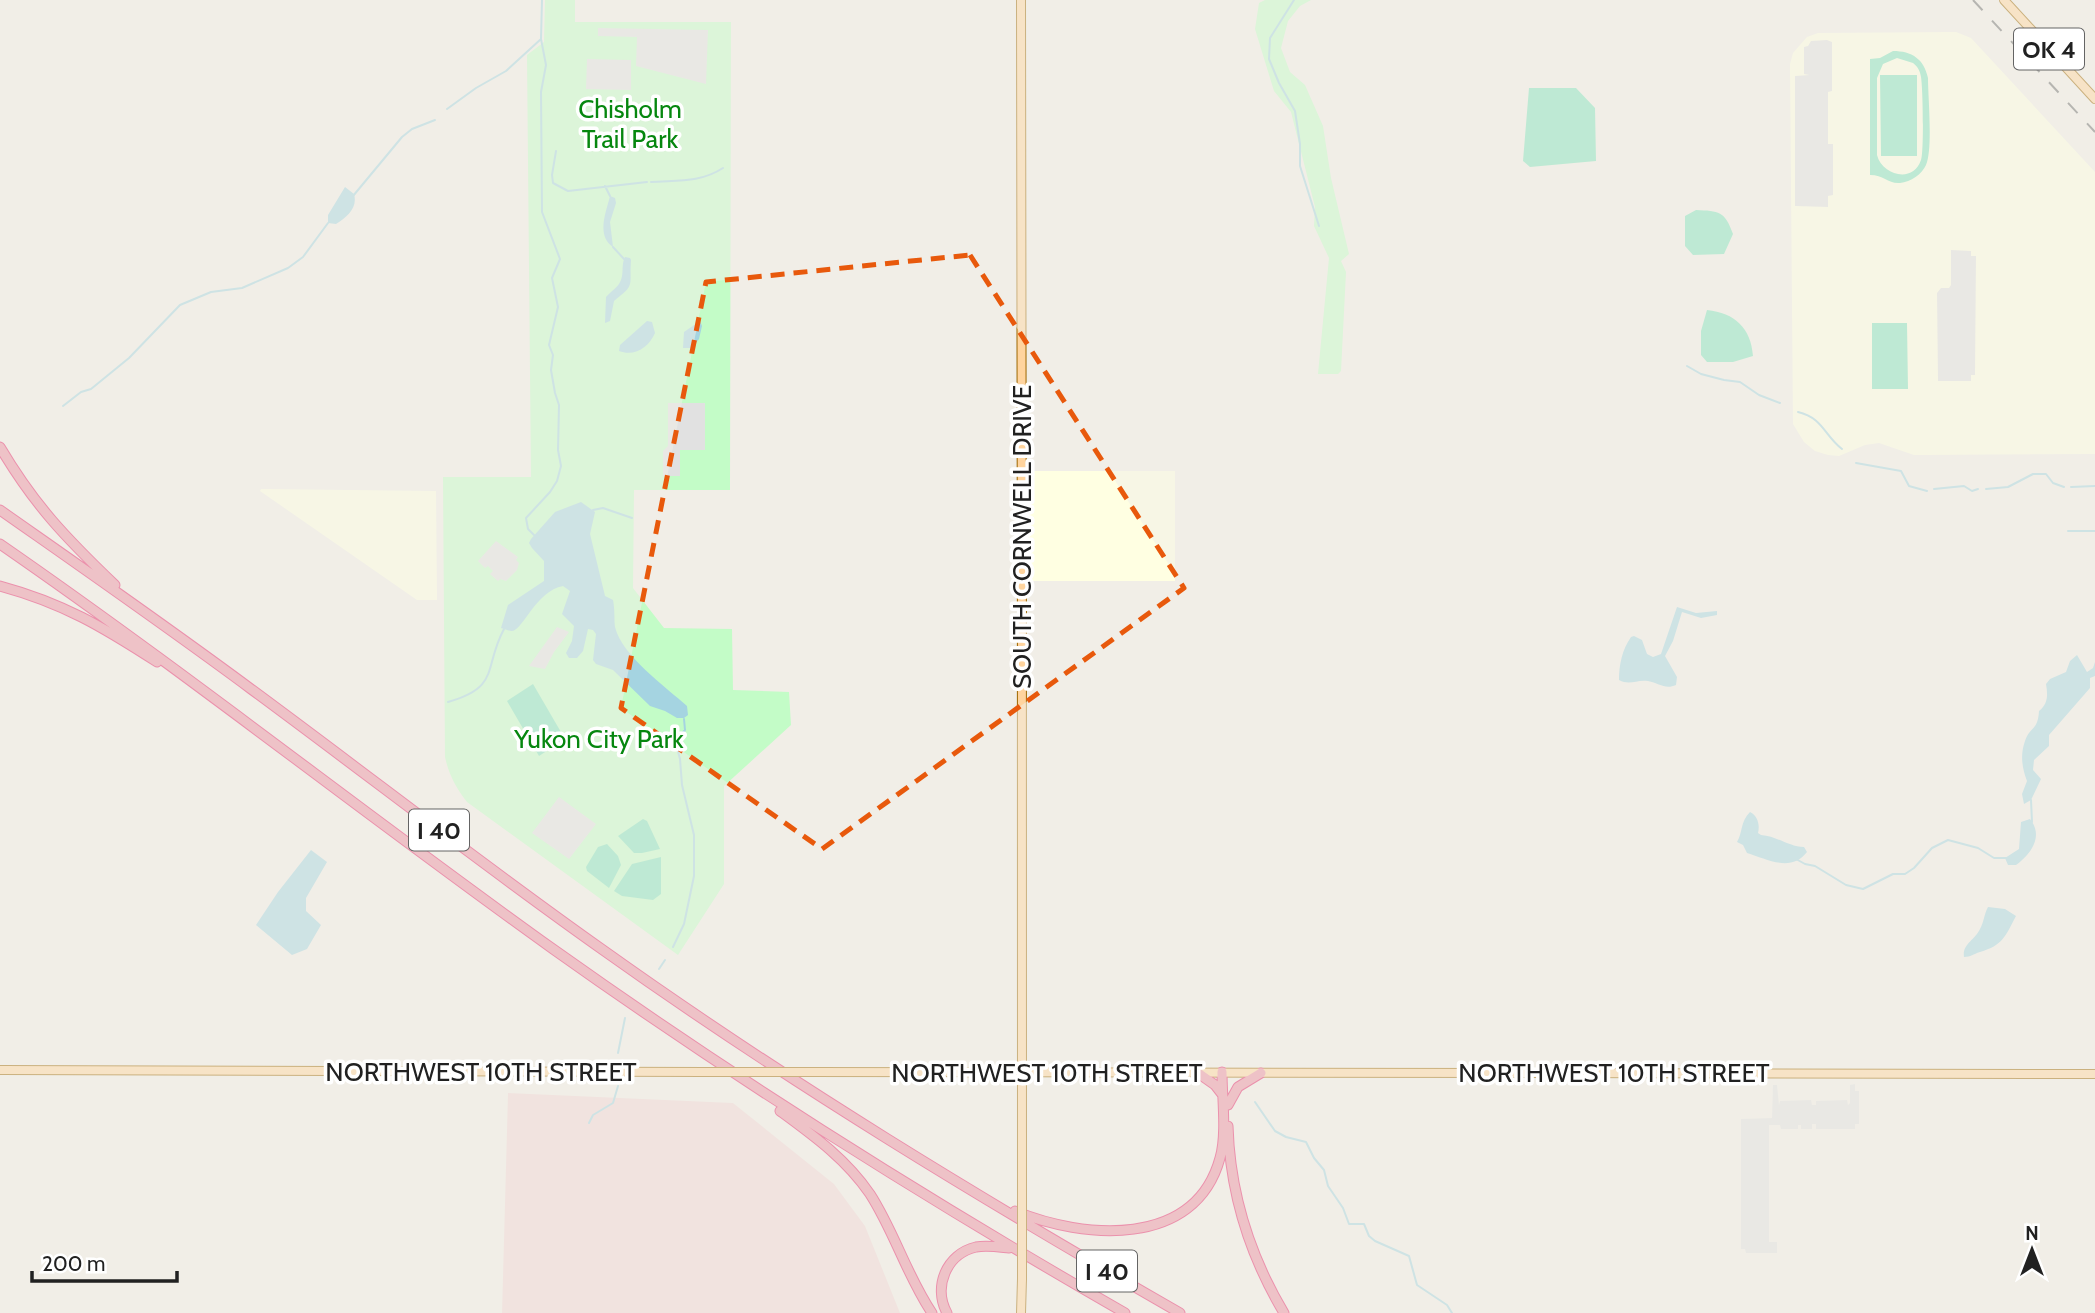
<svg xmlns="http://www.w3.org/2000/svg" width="2095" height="1313" font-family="Cabin,sans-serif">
	<rect width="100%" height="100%" fill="#f1eee7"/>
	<path fill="#f2d6d6" d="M 508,1093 L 733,1103 L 834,1184 L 865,1226 L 900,1313 L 502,1313 Z"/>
	<path fill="#ffffe2" d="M 1956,32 L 1971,38 L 2095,172 L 2095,454 L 1914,455 L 1879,443 L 1865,445 L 1839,456 L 1828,455 L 1815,451 L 1804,442 L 1793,424 L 1790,64 L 1793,53 L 1807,37 L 1818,33 Z
		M 1029,471 L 1175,471 L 1175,581 L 1029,581 Z
		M 261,489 L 436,491 L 437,600 L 417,600 L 260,491 Z"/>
	<path fill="#c3fcc7" d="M 545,0 L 575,0 L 575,22 L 731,22 L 730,490 L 634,490 L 633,588 L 664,628 L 732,629 L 733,690 L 789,692 L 791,725 L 724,786 L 724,884 L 678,955 L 467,802 C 456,788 449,775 445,757 L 443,477 L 531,477 L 527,55 L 544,42 Z
		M 1265,0 L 1311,0 L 1300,6 L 1288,21 L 1281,48 L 1290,72 L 1305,85 L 1323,126 L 1331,178 L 1349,254 L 1341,261 L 1346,272 L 1341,371 L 1338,374 L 1318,374 L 1329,258 L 1314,226 L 1315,207 L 1291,112 L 1274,91 L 1255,29 L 1259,3 Z"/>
	<path fill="#82e3bc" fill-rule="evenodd" d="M 1893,51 C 1912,51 1924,59 1928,78 C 1928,97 1933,149 1926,165 C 1922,174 1911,182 1900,183 C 1888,184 1884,175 1870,175 L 1870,59 L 1880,58 ZM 1897,58 L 1913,63 C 1918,67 1920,71 1921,77 C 1923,89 1924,151 1921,160 C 1913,184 1882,175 1877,155 L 1877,78 L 1883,64 Z
		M 1880,75 L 1917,75 L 1917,156 L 1881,156 Z
		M 1529,88 L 1576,88 L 1595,108 L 1596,161 L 1530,167 L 1523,161 Z
		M 1696,210 C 1719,211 1725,211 1733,234 L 1724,254 L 1693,255 L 1685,246 L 1685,216 Z
		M 1707,310 C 1735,313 1751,328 1753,356 L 1733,362 L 1707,362 L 1701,355 L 1701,331 Z
		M 1872,323 L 1907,323 L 1908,389 L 1872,389 Z
		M 533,684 L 565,739 L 539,756 L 507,701 Z
		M 643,819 L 647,821 L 660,849 L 642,853 L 634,853 L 618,836 Z
		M 607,844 L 618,856 L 621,865 L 609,888 L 587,871 L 586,867 L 598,847 Z
		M 661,857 L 661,894 L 653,900 L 622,896 L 614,891 L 632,864 Z"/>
	<path fill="#e1e1e1" d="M 598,28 L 708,30 L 706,84 L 636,66 L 637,37 L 598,36 Z
		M 1827,40 L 1832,42 L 1832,91 L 1828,92 L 1828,144 L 1833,144 L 1833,195 L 1828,196 L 1828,207 L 1795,206 L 1795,76 L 1809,75 L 1804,74 L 1804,47 L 1808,46 L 1811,41 Z
		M 587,59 L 631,60 L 631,90 L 586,89 Z
		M 1951,250 L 1971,251 L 1971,256 L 1976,256 L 1975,375 L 1971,375 L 1971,381 L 1938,381 L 1937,293 L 1941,288 L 1949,288 L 1951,285 Z
		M 668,403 L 705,403 L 705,450 L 680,450 L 680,476 L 663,476 L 663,451 L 668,446 Z
		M 496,541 L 518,557 L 516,560 L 519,563 L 517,570 L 506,581 L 500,579 L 498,581 L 490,574 L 493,571 L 488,566 L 485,568 L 478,561 Z
		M 557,627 L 569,632 L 554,652 L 545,669 L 529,666 Z
		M 559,797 L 596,824 L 569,859 L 532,833 Z
		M 1855,1084 L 1855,1091 L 1859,1091 L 1859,1124 L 1855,1124 L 1855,1129 L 1816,1129 L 1816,1124 L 1812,1124 L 1812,1129 L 1801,1129 L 1801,1125 L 1798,1125 L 1798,1129 L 1781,1129 L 1780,1125 L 1769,1125 L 1769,1242 L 1777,1242 L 1777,1253 L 1746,1253 L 1745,1249 L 1741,1249 L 1741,1119 L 1772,1118 L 1773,1085 L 1777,1085 L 1779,1105 L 1780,1101 L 1811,1100 L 1812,1105 L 1816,1105 L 1816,1101 L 1847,1100 L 1848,1105 L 1850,1103 L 1850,1085 Z"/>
	<path fill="#a5d4e1" d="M 345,187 L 354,194 C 358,208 347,217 336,224 L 328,223 L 328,215 Z
		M 610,196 L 615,198 L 616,203 L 610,222 L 613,247 C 596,235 606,213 610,196 Z
		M 625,257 L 630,258 L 631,260 C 629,287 636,284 614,301 L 610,321 L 605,323 L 606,297 C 611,291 618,288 621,280 C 624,272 621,265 625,257 Z
		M 647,321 L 652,322 L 655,333 C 649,347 635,357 619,351 L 620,345 Z
		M 700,321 L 702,326 L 699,339 L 692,348 L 683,348 L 684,332 Z
		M 581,502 L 595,512 L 590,534 L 605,596 L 613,600 C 615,610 614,620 615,627 C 622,656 666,687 687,706 L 688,715 L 684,718 L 677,718 L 665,711 L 650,706 L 613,670 L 596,664 L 593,660 L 596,634 L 593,630 L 588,629 L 583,651 L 577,658 L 569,658 L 566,653 L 572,641 L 574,626 L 562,614 L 570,591 L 563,586 C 536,591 523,630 512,631 C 509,631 505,629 501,628 L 508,605 L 544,581 L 544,561 L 532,548 L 529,543 L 531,539 L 555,512 Z
		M 1677,607 L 1696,613 L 1717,611 L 1717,615 L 1701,618 L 1682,612 L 1673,641 L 1665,656 L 1677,677 L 1676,685 C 1665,690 1659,683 1648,681 C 1637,679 1630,686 1619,680 C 1619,665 1622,650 1631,637 L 1634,636 L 1642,640 L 1647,654 L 1653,657 L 1661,654 Z
		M 2077,655 L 2087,672 L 2093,668 L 2095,662 L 2095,676 L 2090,678 L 2090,688 L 2049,735 L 2049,746 L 2034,760 L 2033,770 L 2041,779 L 2031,800 L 2024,804 L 2022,794 L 2027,781 C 2022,768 2020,755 2025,741 C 2030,726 2038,731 2039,711 C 2048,704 2048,695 2046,684 L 2050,679 L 2066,672 L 2070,661 Z
		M 1750,812 C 1758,816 1760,825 1758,833 L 1761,835 C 1777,836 1789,847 1804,847 L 1807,852 C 1791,873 1767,859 1747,853 L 1743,845 L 1737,842 C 1743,832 1740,822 1750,812 Z
		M 2030,819 C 2044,836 2031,854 2016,865 L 2008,865 L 2005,858 L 2019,849 L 2021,822 Z
		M 311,850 L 327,862 L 306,898 L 306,911 L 321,925 L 307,949 L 292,955 L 256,925 L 278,892 Z
		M 1988,907 L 2005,909 L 2016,916 C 2005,937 2003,945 1980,952 C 1973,954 1971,957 1964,957 C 1962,944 1975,940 1980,929 C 1984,922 1984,914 1988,907 Z"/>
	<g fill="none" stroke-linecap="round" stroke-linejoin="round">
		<path stroke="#a5d4e1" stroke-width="2" d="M 1294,0 L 1270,38 L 1269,59 L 1279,83 L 1295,111 L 1300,144 L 1300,166 L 1319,226
			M 447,109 L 476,88 L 506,71 L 541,39
			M 556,151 L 552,175 L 553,183 L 568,191 L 647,182
			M 651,182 C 677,180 700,183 723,168
			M 605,186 L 610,196
			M 353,196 L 402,137 L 412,129 L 435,120
			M 613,247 L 624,259
			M 1687,366 L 1701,374 L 1724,380 L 1740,382 L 1759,395 L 1780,403
			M 63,406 L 81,392 L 91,389 L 129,358 L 180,305 L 211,292 L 242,288 L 288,268 L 303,257 L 328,223
			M 1798,412 C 1823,418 1824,435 1842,449
			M 1856,463 L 1901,471 L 1909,486 L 1927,491
			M 2071,487 L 2095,486
			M 1934,489 L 1964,486 L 1972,491 L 1978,489
			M 1986,489 L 2008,487 L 2033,474 L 2046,474 L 2053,483 L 2064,487
			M 593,510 L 603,508 L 632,518
			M 2068,531 L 2095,531
			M 536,537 L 528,529 L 526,518 L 550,492 L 557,481 L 561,466 L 558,450 L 559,405 L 555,393 L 551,370 L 553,355 L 549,345 L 558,307 L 552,278 L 560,259 L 542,212 L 541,92 L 546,65 L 541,39 L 542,0
			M 448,702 C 501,687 483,668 504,629
			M 2031,800 L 2032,822
			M 1796,859 L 1805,864 L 1815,866 L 1846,885 L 1863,889 L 1893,874 L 1905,874 L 1914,868 L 1932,848 L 1948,840 L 1978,848 L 1994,858 L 2006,858
			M 673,947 L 684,924 L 694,876 L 694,835 L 682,785 L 680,759 L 676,744 L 677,739 L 685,730 L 684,719
			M 659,969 L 665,960
			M 618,1053 L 625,1018
			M 1255,1102 L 1275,1131 L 1286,1137 L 1306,1142 L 1314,1158 L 1324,1170 L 1328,1186 L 1343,1208 L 1349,1224 L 1364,1224 L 1369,1236 L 1375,1241 L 1409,1256 L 1417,1285 L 1447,1305 L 1452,1313
			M 589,1123 L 593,1115 L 613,1103 L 618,1086"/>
		<g stroke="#9d6700" stroke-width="10">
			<path id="major" d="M 1021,0 C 1024,398 1020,795 1022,1193
				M 2004,0 L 2095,99
				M 0,1070 L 707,1072
				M 803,1072 L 2095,1074
				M 1021,1313 L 1022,1279"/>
		</g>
		<g stroke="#e41f65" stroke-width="11">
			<path id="highway" d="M 0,447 C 35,506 66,538 115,585
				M 0,510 C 84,569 169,628 251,689 C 369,776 484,866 603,950 C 788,1082 983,1200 1180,1313
				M 0,544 C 188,674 367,816 553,949 C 737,1080 928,1200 1125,1313
				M 0,586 C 63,603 103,627 157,662
				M 1198,1073 L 1215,1085 L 1222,1094
				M 1228,1105 L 1238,1087 L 1261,1073
				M 780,1111 C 814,1136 846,1159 870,1194 C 894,1231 907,1276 932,1313
				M 1228,1126 C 1230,1193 1250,1256 1284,1313
				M 1015,1211 C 1083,1239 1195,1249 1220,1158 C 1227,1134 1222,1098 1222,1072
				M 947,1313 C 933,1287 946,1254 976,1247 C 987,1245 999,1247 1009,1248"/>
		</g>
		<use href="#major" stroke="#ffd49e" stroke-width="8"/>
		<use href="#highway" stroke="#eb8c9f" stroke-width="9"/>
		<path stroke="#6f6f6f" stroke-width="2" stroke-dasharray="14 14" stroke-linecap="butt" d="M 1973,0 L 2095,132"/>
		<g stroke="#9d6700" stroke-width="10" stroke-linecap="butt">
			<path id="major-bridge" d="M 707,1072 L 803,1072
				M 1022,1279 L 1022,1193"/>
		</g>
		<use href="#major-bridge" stroke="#ffd49e" stroke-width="8"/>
	</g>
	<path d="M0 0H2095V1313H0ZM 970,255 L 1184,588 L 822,849 L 621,708 L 706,282 Z" fill="#f1eee7" fill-opacity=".55" fill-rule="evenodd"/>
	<path fill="none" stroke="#e8590c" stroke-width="5" stroke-dasharray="14 9" stroke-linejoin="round" d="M 970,255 L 1184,588 L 822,849 L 621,708 L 706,282 Z"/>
	<g text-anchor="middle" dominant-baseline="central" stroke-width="7" stroke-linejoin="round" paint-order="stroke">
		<g fill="#fff" stroke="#646464" stroke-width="2">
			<rect x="2014" y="28.5" width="70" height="41" rx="5"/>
			<rect x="409" y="809.5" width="60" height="41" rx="5"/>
			<rect x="1077" y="1250.5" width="60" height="41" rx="5"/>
		</g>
		<g font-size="24" font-weight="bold" fill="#212121">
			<text x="2049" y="49">OK 4</text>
			<text x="439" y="830">I 40</text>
			<text x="1107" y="1271">I 40</text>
		</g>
		<g font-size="26" fill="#06870f" stroke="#fff">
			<text x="630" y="109">Chisholm<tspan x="630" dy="30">Trail Park</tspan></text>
			<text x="599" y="739">Yukon City Park</text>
		</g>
		<g font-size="26" fill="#212121" stroke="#fff">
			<text transform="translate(1022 537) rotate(-90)">SOUTH CORNWELL DRIVE</text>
			<text x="481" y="1072">NORTHWEST 10TH STREET</text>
			<text x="1047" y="1073">NORTHWEST 10TH STREET</text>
			<text x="1614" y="1073">NORTHWEST 10TH STREET</text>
		</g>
	</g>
	<g transform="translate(2032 1250)" stroke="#ffffff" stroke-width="5" paint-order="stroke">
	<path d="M0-5L12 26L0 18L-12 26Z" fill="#212121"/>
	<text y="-10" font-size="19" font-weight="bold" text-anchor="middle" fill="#212121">N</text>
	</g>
	<path d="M32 1271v10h145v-10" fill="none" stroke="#212121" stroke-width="3.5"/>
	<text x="42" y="1271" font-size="21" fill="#212121" stroke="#ffffff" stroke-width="5" paint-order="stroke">200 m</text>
</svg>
